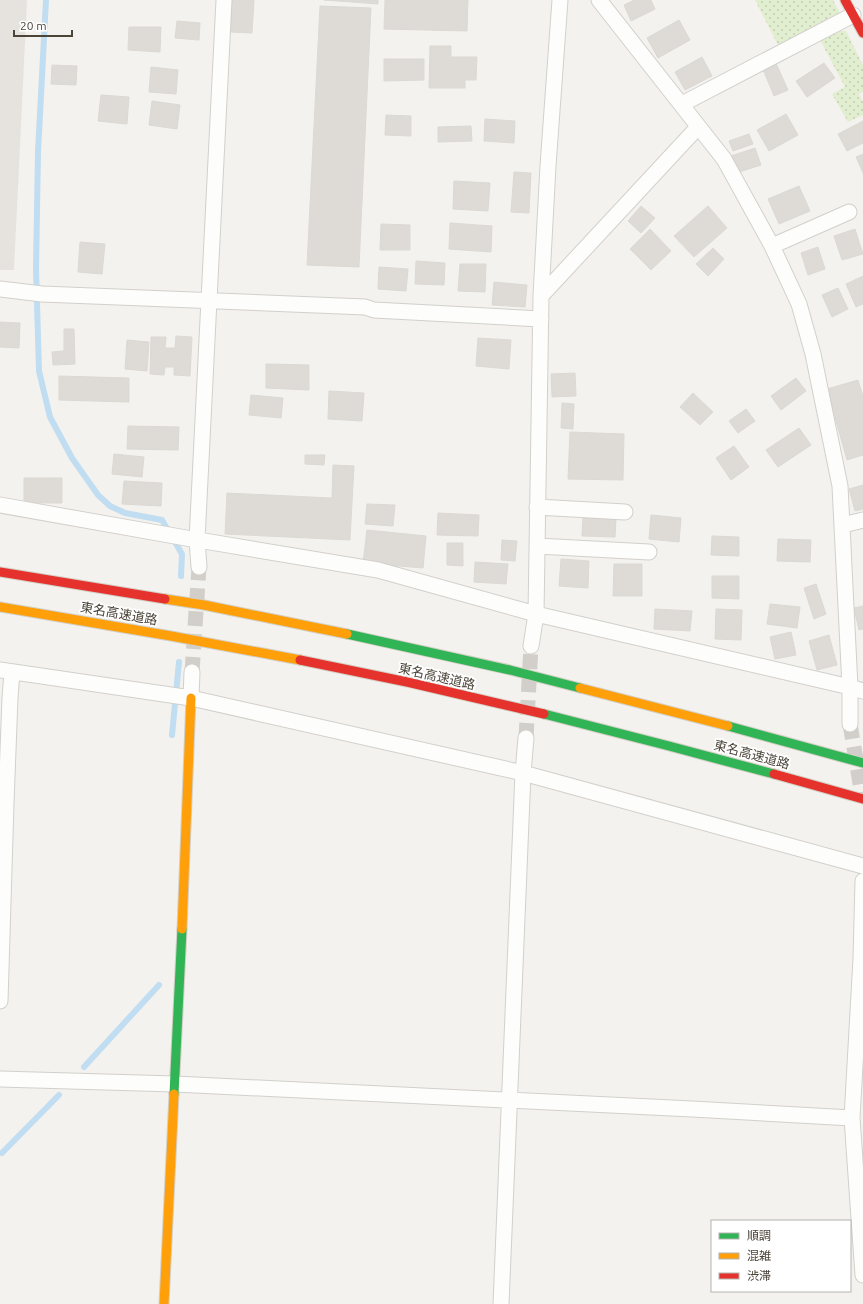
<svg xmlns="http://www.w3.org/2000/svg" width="863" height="1304" font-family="Ubuntu,'Noto Sans JP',sans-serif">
	<defs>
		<pattern id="grass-dots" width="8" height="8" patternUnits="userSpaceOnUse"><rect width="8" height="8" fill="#e1eecf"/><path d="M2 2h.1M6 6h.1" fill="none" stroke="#c3cdb2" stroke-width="1.8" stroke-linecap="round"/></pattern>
	</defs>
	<rect width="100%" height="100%" fill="#f4f2ee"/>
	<path fill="url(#grass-dots)" d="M 755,0 L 833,0 L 841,15 L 779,47 Z
		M 840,31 L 846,31 L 863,65 L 863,92 L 859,94 L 863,102 L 863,115 L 848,122 L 832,94 L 845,87 L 820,40 Z"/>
	<path fill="#e6e3df" d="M 0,0 L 27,0 L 14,270 L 0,270 Z"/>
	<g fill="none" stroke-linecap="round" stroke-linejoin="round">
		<path stroke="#c0ddf1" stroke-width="6" d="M 46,0 L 38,152 L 36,269 L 39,371 L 50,417 L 72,458 L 98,495 L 110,506 L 125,513 L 162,520 L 182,554 L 181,576
			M 172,735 L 179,662
			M 84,1067 L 159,985
			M 2,1153 L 59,1095"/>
	</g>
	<path fill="#dedbd6" stroke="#dcd9d4" d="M 232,0 L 254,0 L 252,33 L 231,32 Z
		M 324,0 L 378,0 L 378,4 Z
		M 385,0 L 468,0 L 467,31 L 384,29 Z
		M 634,0 L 651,0 L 655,9 L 631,21 L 624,5 Z
		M 320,6 L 371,8 L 359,267 L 307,265 Z
		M 679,20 L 690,40 L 658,58 L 647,38 Z
		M 177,21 L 200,23 L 199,40 L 175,38 Z
		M 129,27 L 161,27 L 160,52 L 128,50 Z
		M 430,46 L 451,46 L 451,57 L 477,57 L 476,80 L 465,80 L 465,88 L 429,88 Z
		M 702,57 L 712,76 L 685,90 L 675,72 Z
		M 384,59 L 424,59 L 424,80 L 384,81 Z
		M 775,61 L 788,90 L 774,96 L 762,67 Z
		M 824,63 L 835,78 L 807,97 L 796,81 Z
		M 52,65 L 77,66 L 76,85 L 51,84 Z
		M 151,67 L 178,70 L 176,94 L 149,92 Z
		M 101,95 L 129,97 L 127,124 L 98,121 Z
		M 152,101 L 180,105 L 177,129 L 149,125 Z
		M 786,114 L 798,135 L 769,151 L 757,130 Z
		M 386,115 L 411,116 L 411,136 L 385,135 Z
		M 485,119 L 515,121 L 514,143 L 484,141 Z
		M 863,121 L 863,143 L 847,151 L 838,134 Z
		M 471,126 L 472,141 L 438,142 L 438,127 Z
		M 749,134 L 753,144 L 733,151 L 729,141 Z
		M 755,148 L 761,165 L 736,173 L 731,156 Z
		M 863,154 L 863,173 L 856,157 Z
		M 514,172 L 531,173 L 529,213 L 511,212 Z
		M 454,181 L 490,183 L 488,211 L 453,209 Z
		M 799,186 L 810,211 L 779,224 L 768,199 Z
		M 641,206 L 655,218 L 641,233 L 628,221 Z
		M 708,206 L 727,228 L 694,257 L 674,236 Z
		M 450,223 L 492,226 L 491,252 L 449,249 Z
		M 381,224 L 410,225 L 410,250 L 380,250 Z
		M 650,229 L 671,251 L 651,270 L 630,249 Z
		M 855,229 L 863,254 L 842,260 L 834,236 Z
		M 80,242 L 105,244 L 102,274 L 78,272 Z
		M 818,247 L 825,269 L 808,275 L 801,253 Z
		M 713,248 L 724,259 L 708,276 L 696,264 Z
		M 416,261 L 445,263 L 444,285 L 415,284 Z
		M 460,264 L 486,264 L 485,292 L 458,291 Z
		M 379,267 L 408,269 L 406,291 L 378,289 Z
		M 863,276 L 863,304 L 856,307 L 846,284 Z
		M 494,282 L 527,285 L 525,307 L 492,305 Z
		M 838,288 L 848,309 L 832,317 L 822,295 Z
		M 0,322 L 20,323 L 19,348 L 0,347 Z
		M 64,329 L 74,329 L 75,364 L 53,365 L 52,352 L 64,351 Z
		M 176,336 L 192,337 L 190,376 L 174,375 L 174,367 L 165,367 L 164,375 L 150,374 L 151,337 L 166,337 L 165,348 L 175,348 Z
		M 478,338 L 511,340 L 509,369 L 476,366 Z
		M 127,340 L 149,342 L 147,371 L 125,369 Z
		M 266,364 L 309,365 L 309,390 L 266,388 Z
		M 575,373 L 576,396 L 552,397 L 551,374 Z
		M 59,376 L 129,378 L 129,402 L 59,400 Z
		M 796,378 L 806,391 L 781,410 L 771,396 Z
		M 858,380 L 863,396 L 863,455 L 847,460 L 827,389 Z
		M 329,391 L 364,393 L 362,421 L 328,419 Z
		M 693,393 L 713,412 L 700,425 L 680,407 Z
		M 251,395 L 283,398 L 281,418 L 249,415 Z
		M 562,403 L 574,404 L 573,429 L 561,428 Z
		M 746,409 L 755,421 L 738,433 L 729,421 Z
		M 128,426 L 179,427 L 178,450 L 127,449 Z
		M 799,428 L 811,445 L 778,467 L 766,450 Z
		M 570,432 L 624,434 L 623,480 L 568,479 Z
		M 734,446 L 749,467 L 731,480 L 716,458 Z
		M 114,454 L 144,457 L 142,477 L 112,474 Z
		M 305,455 L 325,455 L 324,465 L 305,464 Z
		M 333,465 L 354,466 L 350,540 L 225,534 L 227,493 L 332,498 Z
		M 24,478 L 62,478 L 62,503 L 24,503 Z
		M 124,481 L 162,483 L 161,506 L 122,504 Z
		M 863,485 L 863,509 L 855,511 L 849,489 Z
		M 367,504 L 395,505 L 393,526 L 365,524 Z
		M 438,513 L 479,515 L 478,536 L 437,535 Z
		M 651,515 L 681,518 L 679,542 L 649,539 Z
		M 583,517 L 616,518 L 615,537 L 582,536 Z
		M 367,530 L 426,536 L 423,568 L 363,563 Z
		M 712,536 L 739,537 L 739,556 L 711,555 Z
		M 778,539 L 811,540 L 810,562 L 777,561 Z
		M 502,540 L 517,541 L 515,561 L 501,560 Z
		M 447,543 L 463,543 L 463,566 L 447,565 Z
		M 561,559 L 589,561 L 588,588 L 559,586 Z
		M 475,562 L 508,564 L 506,584 L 474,582 Z
		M 614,564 L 642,564 L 642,596 L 613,596 Z
		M 712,576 L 739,576 L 739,599 L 712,598 Z
		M 816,584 L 826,614 L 814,619 L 804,588 Z
		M 770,604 L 800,607 L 797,628 L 767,624 Z
		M 863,606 L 863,629 L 859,630 L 854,608 Z
		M 655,609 L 692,611 L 690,631 L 654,629 Z
		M 716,609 L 742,610 L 741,640 L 715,639 Z
		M 791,632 L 796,655 L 775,659 L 770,637 Z
		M 829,635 L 837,665 L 817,670 L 809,641 Z"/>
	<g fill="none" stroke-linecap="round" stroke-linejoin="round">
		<path stroke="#d2cfca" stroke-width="15" stroke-dasharray="15 8" stroke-linecap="butt" d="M 192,672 L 199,567
			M 850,724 L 863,801
			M 526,738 L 531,646"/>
		<g stroke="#d2d0cb" stroke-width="17">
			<path id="street" d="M 599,0 L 724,159 L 772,246 L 799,304 L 813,354 L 840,486 L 850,687 L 850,724
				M 682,104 L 853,15
				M 772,246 L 849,212
				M 0,289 L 42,294 L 365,307 L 374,310 L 541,319
				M 541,296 L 698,127
				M 0,505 L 186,538 L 378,570 L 536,614 L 850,687 L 863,691
				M 537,507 L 625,512
				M 843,525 L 863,520
				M 537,546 L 649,552
				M 199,567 L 197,540 L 224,0
				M 531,646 L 536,614 L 541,296 L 548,166 L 560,0
				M 0,670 L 191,698 L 523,773 L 863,866
				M 191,698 L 192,672
				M 863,881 L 861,959 L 852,1118 L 863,1275
				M 0,1001 L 6,803 L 10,698 L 12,672
				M 0,1079 L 175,1084 L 692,1109 L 852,1118
				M 501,1304 L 523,773 L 526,738"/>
		</g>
		<g stroke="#d3cfc5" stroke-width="11">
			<path id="fast" d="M 347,634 L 510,670 L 580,688
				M 544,714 L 669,746 L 774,774
				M 728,726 L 863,763
				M 174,1094 L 182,929"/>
		</g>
		<g stroke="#d3cfc5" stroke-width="11">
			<path id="slow" d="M 165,599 L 204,605 L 347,634
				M 0,607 L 171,636 L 300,660
				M 580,688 L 728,726
				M 182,929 L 191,698
				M 164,1304 L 174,1094"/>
		</g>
		<g stroke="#d3cfc5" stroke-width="11">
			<path id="jam" d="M 845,0 L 863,33
				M 0,572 L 165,599
				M 300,660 L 407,682 L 544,714
				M 774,774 L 863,799"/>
		</g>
		<use href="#street" stroke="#fdfdfc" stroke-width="15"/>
		<use href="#fast" stroke="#30b455" stroke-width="9"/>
		<use href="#slow" stroke="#ff9f0a" stroke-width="9"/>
		<use href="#jam" stroke="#e5322d" stroke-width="9"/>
	</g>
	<g text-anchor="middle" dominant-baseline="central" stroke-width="3.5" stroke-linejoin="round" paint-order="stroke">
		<g font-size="13" fill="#4b4439" stroke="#fff">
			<text transform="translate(119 613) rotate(10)">東名高速道路</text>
			<text transform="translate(437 676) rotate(13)">東名高速道路</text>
			<text transform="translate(752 754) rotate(15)">東名高速道路</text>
		</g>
	</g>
	<rect x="711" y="1220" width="140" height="72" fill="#ffffff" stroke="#b7b4b0"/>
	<rect x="719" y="1233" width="20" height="6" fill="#30b455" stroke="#b7b4b0"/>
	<text x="747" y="1240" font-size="12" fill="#4b4439">順調</text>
	<rect x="719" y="1253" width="20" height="6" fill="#ff9f0a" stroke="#b7b4b0"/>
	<text x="747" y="1260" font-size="12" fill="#4b4439">混雑</text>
	<rect x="719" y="1273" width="20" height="6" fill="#e5322d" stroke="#b7b4b0"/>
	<text x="747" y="1280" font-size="12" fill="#4b4439">渋滞</text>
	<path d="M14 30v6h58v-6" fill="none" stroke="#4b4439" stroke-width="2"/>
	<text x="20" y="30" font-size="12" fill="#4b4439" stroke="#ffffff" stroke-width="3" paint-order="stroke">20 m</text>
</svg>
